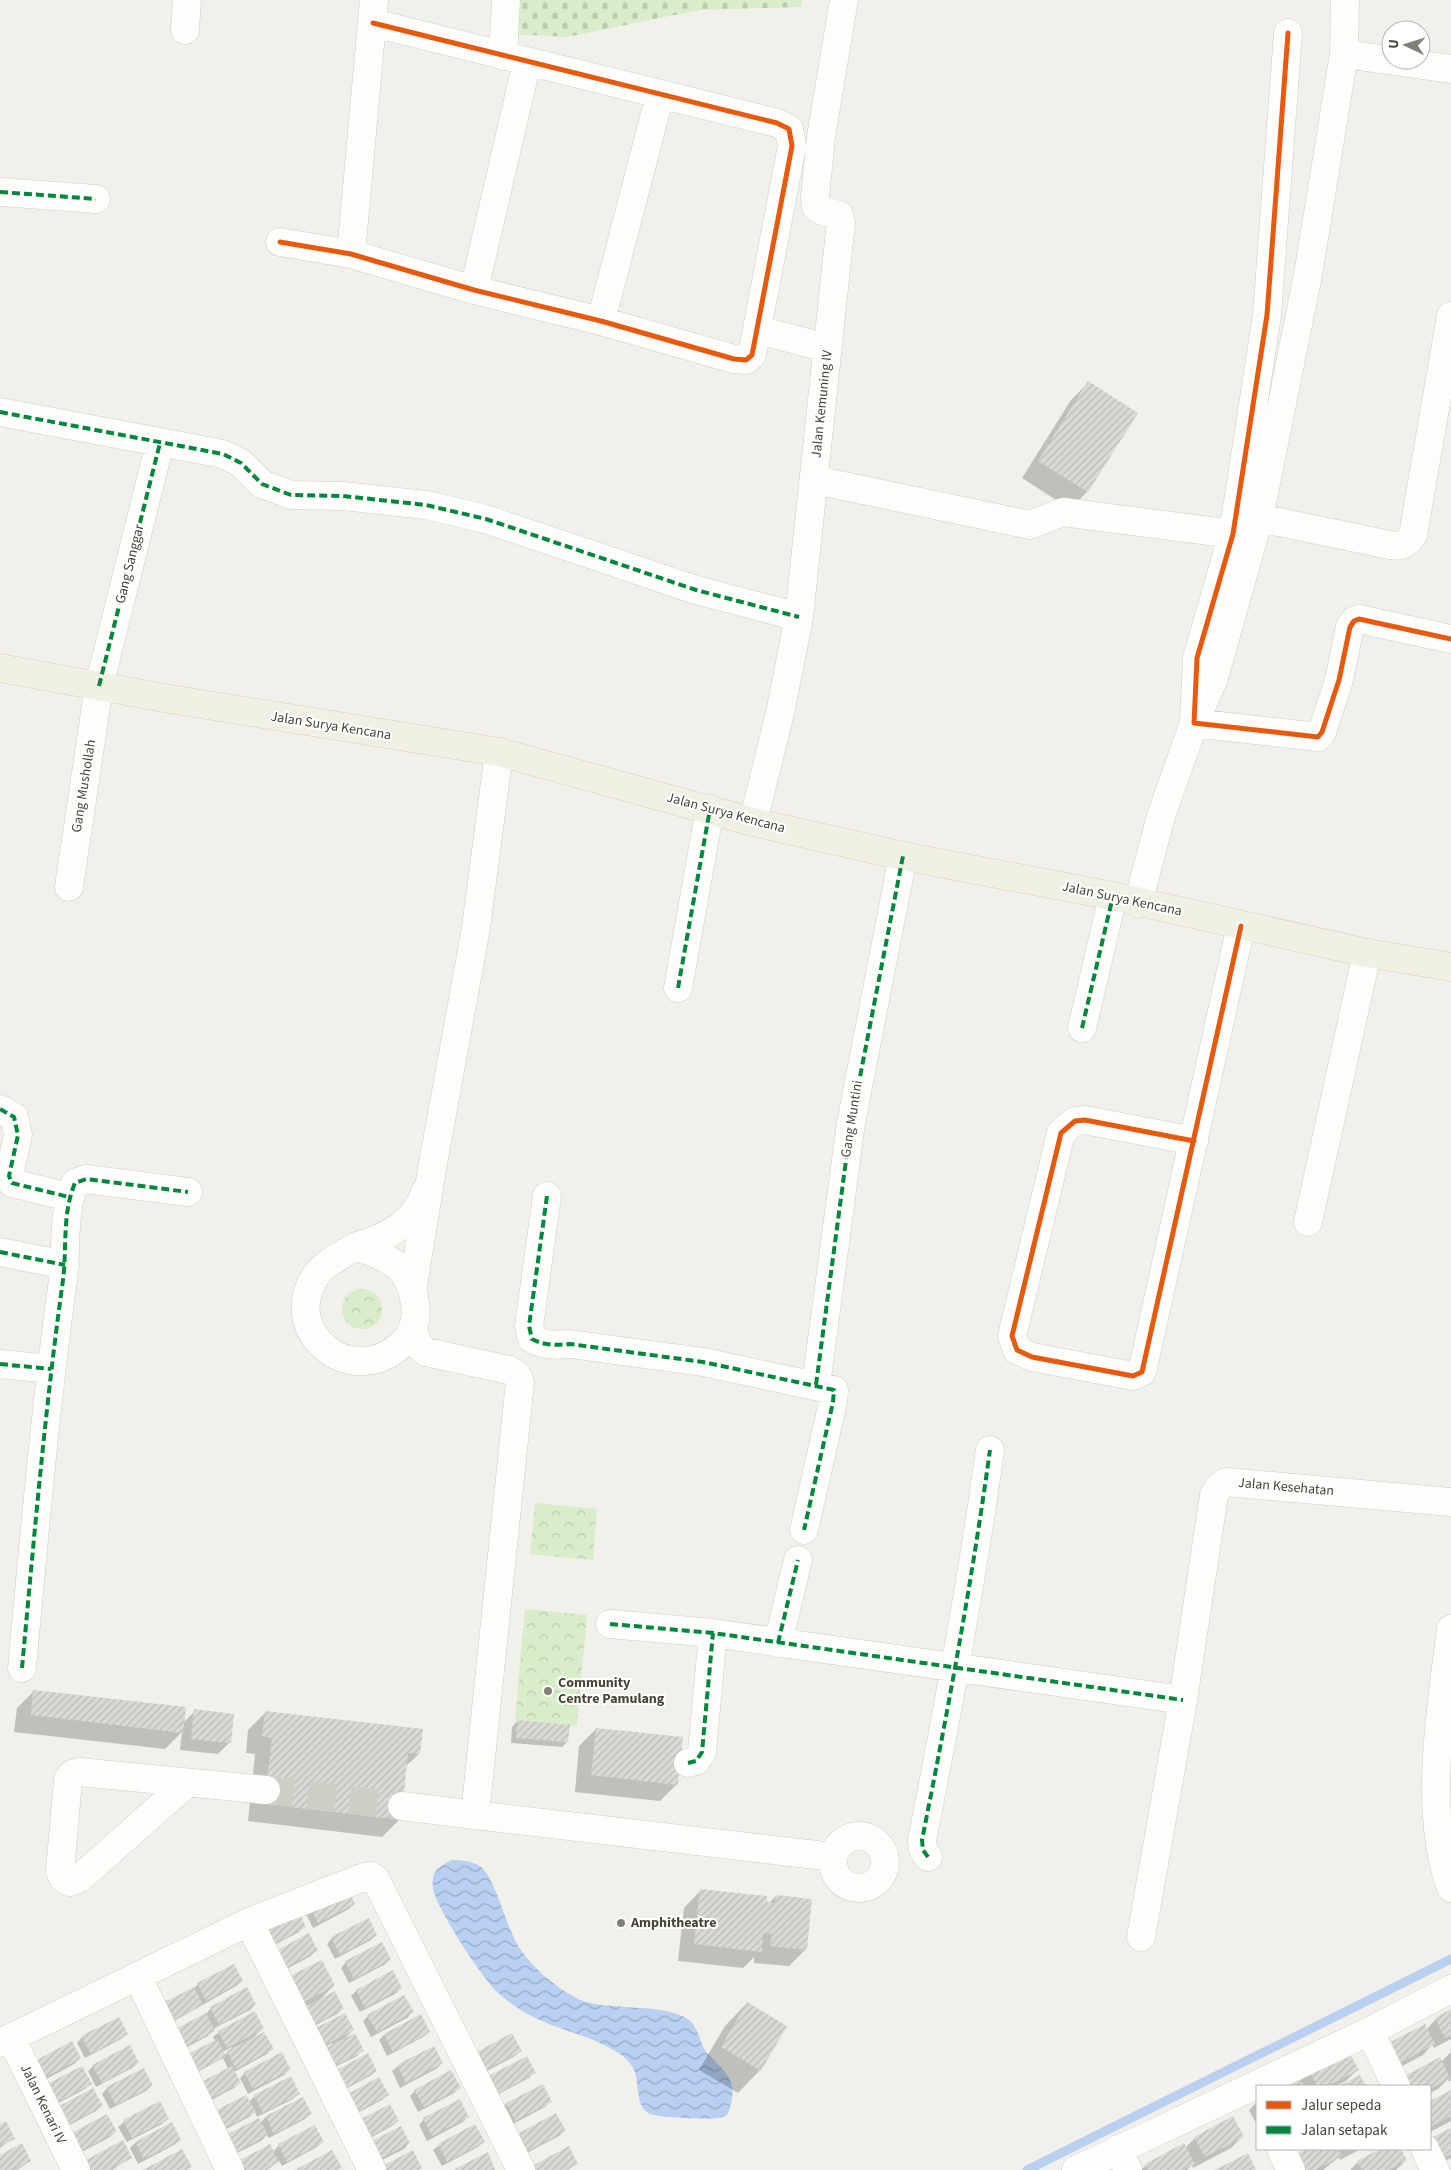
<svg xmlns="http://www.w3.org/2000/svg" width="1451" height="2170" font-family="'Source Sans 3',sans-serif">
	<defs>
		<pattern id="cemetery-stones" width="16" height="16" patternUnits="userSpaceOnUse" patternTransform="scale(1.25)"><rect width="16" height="16" fill="#d8edc9"/><path d="M2 7V4a2 2 0 0 1 4 0v3zM10 15v-3a2 2 0 0 1 4 0v3z" fill="#bbccad"/></pattern>
		<pattern id="park-crowns" width="20" height="18" patternUnits="userSpaceOnUse" patternTransform="scale(1.25)"><rect width="20" height="18" fill="#d8edc9"/><path d="M2 6a3 3 0 1 1 6 0M12 15a3 3 0 1 1 6 0" fill="none" stroke="#bbccad"/></pattern>
		<pattern id="water-waves" width="16" height="10" patternUnits="userSpaceOnUse" patternTransform="scale(1.25)"><rect width="16" height="10" fill="#b8d0f1"/><path d="M0 5q4-4 8 0t8 0" fill="none" stroke="#98aac4"/></pattern>
		<pattern id="building-hatch" width="6" height="6" patternUnits="userSpaceOnUse" patternTransform="scale(1.25)"><rect width="6" height="6" fill="#dbd9d3"/><path d="M-1 1l2-2M0 6l6-6M5 7l2-2" fill="none" stroke="#bdbbb6"/></pattern>
	</defs>
	<rect width="100%" height="100%" fill="#f1f0ea"/>
	<path fill="url(#cemetery-stones)" d="M 510,0 L 802,0 L 801,7 L 699,10 L 567,37 L 510,34 Z"/>
	<path fill="url(#park-crowns)" d="M342 1309a20 20 0 1 1 40 0a20 20 0 1 1-40 0Z
		M 535,1503 L 597,1509 L 593,1560 L 530,1554 Z
		M 525,1609 L 587,1615 L 577,1726 L 515,1720 Z"/>
	<path fill="url(#water-waves)" d="M 452,1860 C 461,1860 474,1861 481,1867 C 495,1878 507,1928 518,1946 C 532,1967 553,1985 574,1997 C 600,2013 664,2001 689,2020 C 699,2028 701,2047 707,2053 C 729,2076 739,2081 728,2114 C 725,2116 721,2118 718,2118 C 710,2120 656,2117 650,2114 C 636,2108 639,2085 635,2073 C 633,2064 623,2055 615,2051 C 586,2033 550,2029 521,2010 C 513,2005 504,1998 497,1992 C 481,1976 437,1909 433,1889 C 432,1885 433,1877 434,1874 C 437,1867 446,1863 452,1860 Z"/>
	<path fill="#0003" fill-rule="evenodd" d="M 1088,383 L 1136,413 L 1087,492 L 1070,509 L 1022,478 L 1071,400 Z
		M 34,1691 L 183,1723 L 195,1711 L 232,1715 L 229,1743 L 218,1754 L 180,1750 L 182,1732 L 165,1749 L 14,1732 L 17,1708 Z
		M 265,1713 L 419,1754 L 405,1767 L 399,1820 L 382,1837 L 248,1821 L 255,1754 L 246,1753 L 248,1730 Z
		M 517,1721 L 567,1742 L 562,1747 L 511,1743 L 512,1727 Z
		M 596,1729 L 677,1784 L 660,1801 L 575,1792 L 579,1746 Z
		M 701,1890 L 765,1903 L 769,1903 L 776,1896 L 806,1949 L 789,1966 L 754,1963 L 754,1957 L 743,1968 L 678,1961 L 684,1908 Z
		M 354,1904 L 349,1909 L 313,1928 L 305,1912 Z
		M 304,1927 L 299,1932 L 263,1951 L 255,1935 Z
		M 376,1935 L 371,1940 L 335,1959 L 327,1944 L 332,1938 Z
		M 316,1950 L 311,1956 L 275,1975 L 267,1959 Z
		M 390,1959 L 384,1965 L 349,1983 L 341,1968 L 346,1962 Z
		M 321,1961 L 334,1985 L 320,2000 L 287,2015 Z
		M 392,1972 L 401,1988 L 395,1994 L 360,2012 L 351,1996 L 356,1991 Z
		M 242,1981 L 236,1986 L 160,2029 L 198,1984 Z
		M 747,2003 L 760,2070 L 738,2093 L 699,2070 L 725,2026 Z
		M 255,2005 L 250,2010 L 213,2029 L 208,2036 L 172,2055 L 211,2008 Z
		M 342,2009 L 337,2014 L 301,2033 L 293,2017 Z
		M 1451,2010 L 1451,2039 L 1434,2048 L 1432,2045 L 1423,2055 L 1385,2075 L 1436,2019 Z
		M 412,2012 L 407,2018 L 371,2037 L 363,2021 L 368,2016 Z
		M 263,2028 L 253,2038 L 272,2049 L 267,2054 L 234,2072 L 239,2083 L 234,2088 L 198,2107 L 228,2069 L 223,2058 L 183,2080 L 215,2041 L 213,2037 L 219,2032 ZM 232,2047 L 232,2048 L 224,2056 L 222,2052 Z
		M 353,2030 L 344,2039 L 362,2050 L 357,2056 L 321,2074 L 333,2045 L 332,2043 L 312,2054 L 304,2038 Z
		M 429,2032 L 423,2037 L 387,2056 L 379,2040 L 384,2035 Z
		M 126,2034 L 121,2039 L 85,2058 L 77,2043 L 82,2037 Z
		M 520,2051 L 515,2056 L 479,2075 L 471,2059 Z
		M 1451,2052 L 1451,2080 L 1449,2082 L 1448,2079 L 1438,2089 L 1430,2093 L 1430,2086 L 1394,2086 L 1441,2062 Z
		M 526,2057 L 534,2073 L 529,2078 L 493,2097 L 485,2082 L 490,2076 Z
		M 80,2058 L 74,2064 L 39,2083 L 35,2062 Z
		M 138,2063 L 132,2068 L 96,2087 L 88,2071 L 93,2066 Z
		M 442,2063 L 436,2069 L 400,2088 L 392,2071 L 398,2066 Z
		M 82,2068 L 90,2084 L 85,2089 L 49,2108 Z
		M 289,2070 L 284,2075 L 248,2094 L 240,2078 L 245,2073 Z
		M 1357,2070 L 1346,2081 L 1336,2086 L 1284,2086 L 1300,2081 L 1310,2071 Z
		M 376,2071 L 370,2076 L 334,2095 L 332,2074 Z
		M 151,2086 L 146,2091 L 110,2109 L 102,2094 L 107,2088 Z
		M 542,2086 L 550,2101 L 545,2107 L 509,2126 L 501,2110 L 506,2104 Z
		M 459,2088 L 454,2093 L 418,2112 L 410,2096 L 415,2091 Z
		M 1451,2091 L 1451,2121 L 1430,2132 L 1430,2103 Z
		M 299,2093 L 293,2099 L 257,2117 L 255,2112 L 249,2117 L 213,2136 L 255,2096 Z
		M 387,2095 L 382,2100 L 346,2119 L 337,2103 Z
		M 302,2098 L 310,2114 L 305,2119 L 269,2138 L 267,2135 L 261,2141 L 225,2159 L 266,2117 Z
		M 1257,2102 L 1257,2125 L 1249,2110 Z
		M 160,2103 L 168,2119 L 162,2124 L 127,2142 L 118,2127 L 124,2122 Z
		M 101,2106 L 96,2111 L 60,2130 L 52,2114 Z
		M 468,2116 L 463,2122 L 427,2141 L 419,2125 L 424,2119 Z
		M 398,2121 L 392,2126 L 357,2145 L 348,2130 Z
		M 171,2124 L 180,2140 L 174,2145 L 138,2164 L 130,2148 L 135,2143 Z
		M 0,2125 L 14,2138 L 0,2148 Z
		M 1451,2129 L 1451,2158 L 1430,2169 Z
		M 564,2131 L 559,2136 L 523,2155 L 514,2139 L 520,2134 Z
		M 115,2132 L 110,2137 L 74,2156 L 66,2140 Z
		M 1242,2137 L 1231,2148 L 1193,2168 L 1192,2165 L 1187,2170 L 1141,2170 L 1146,2165 L 1185,2148 L 1195,2138 Z
		M 323,2142 L 317,2147 L 282,2166 L 279,2161 L 267,2170 L 228,2170 L 273,2152 L 279,2145 Z
		M 483,2142 L 478,2147 L 442,2166 L 433,2150 L 439,2145 Z
		M 409,2143 L 404,2149 L 368,2167 L 360,2151 Z
		M 1309,2149 L 1361,2149 L 1340,2160 L 1339,2157 L 1323,2170 L 1282,2170 L 1293,2157 Z
		M 1383,2149 L 1400,2149 L 1406,2160 L 1396,2170 L 1350,2170 L 1358,2162 Z
		M 0,2157 L 30,2161 L 17,2170 L 0,2170 Z
		M 130,2158 L 112,2170 L 83,2170 L 81,2166 Z"/>
	<g fill="none" stroke-linecap="round" stroke-linejoin="round">
		<path stroke="#b8d0f1" stroke-width="9" d="M 1027,2170 L 1451,1959"/>
	</g>
	<path fill="url(#building-hatch)" d="M 1088,381 L 1138,413 L 1088,492 L 1038,461 Z
		M 33,1690 L 186,1707 L 183,1733 L 31,1715 Z
		M 194,1709 L 234,1714 L 231,1743 L 191,1739 Z
		M 265,1711 L 423,1729 L 420,1754 L 408,1753 L 401,1820 L 264,1804 L 272,1738 L 262,1736 Z
		M 517,1720 L 570,1725 L 568,1742 L 516,1738 Z
		M 596,1728 L 683,1737 L 678,1785 L 591,1775 Z
		M 347,1886 L 355,1904 L 318,1923 L 309,1905 Z
		M 700,1889 L 767,1896 L 767,1902 L 775,1903 L 776,1895 L 812,1899 L 807,1950 L 770,1946 L 772,1934 L 763,1933 L 762,1952 L 694,1944 Z
		M 297,1909 L 306,1927 L 269,1947 L 260,1929 Z
		M 369,1918 L 377,1935 L 340,1955 L 331,1937 Z
		M 309,1933 L 318,1951 L 281,1970 L 272,1953 Z
		M 382,1942 L 391,1960 L 354,1979 L 345,1961 Z
		M 322,1960 L 335,1986 L 298,2005 L 284,1979 Z
		M 234,1964 L 243,1981 L 206,2001 L 197,1983 Z
		M 393,1970 L 402,1988 L 365,2008 L 356,1990 Z
		M 194,1987 L 203,2005 L 166,2024 L 157,2006 Z
		M 247,1987 L 256,2005 L 219,2025 L 210,2007 Z
		M 335,1991 L 344,2009 L 307,2029 L 298,2011 Z
		M 404,1995 L 414,2012 L 377,2032 L 367,2015 Z
		M 747,2002 L 787,2026 L 761,2071 L 721,2047 Z
		M 1451,2009 L 1451,2035 L 1445,2038 L 1435,2018 Z
		M 255,2011 L 264,2029 L 227,2048 L 218,2031 Z
		M 206,2013 L 215,2031 L 178,2050 L 168,2033 Z
		M 345,2013 L 354,2030 L 317,2049 L 308,2032 Z
		M 421,2014 L 430,2032 L 393,2052 L 384,2034 Z
		M 119,2017 L 128,2034 L 91,2054 L 81,2036 Z
		M 1425,2024 L 1435,2044 L 1396,2065 L 1385,2045 Z
		M 264,2032 L 274,2049 L 236,2069 L 227,2051 Z
		M 355,2033 L 364,2051 L 326,2070 L 317,2052 Z
		M 512,2033 L 522,2051 L 485,2070 L 475,2053 Z
		M 217,2039 L 226,2056 L 189,2076 L 180,2058 Z
		M 72,2041 L 81,2058 L 44,2078 L 35,2061 Z
		M 130,2045 L 139,2063 L 102,2083 L 92,2065 Z
		M 434,2046 L 443,2063 L 406,2083 L 397,2065 Z
		M 1348,2050 L 1359,2070 L 1328,2086 L 1317,2086 L 1309,2070 Z
		M 282,2052 L 291,2070 L 253,2089 L 244,2072 Z
		M 368,2053 L 377,2071 L 340,2091 L 331,2073 Z
		M 527,2056 L 536,2073 L 499,2093 L 490,2075 Z
		M 1440,2057 L 1450,2078 L 1430,2089 L 1430,2086 L 1405,2086 L 1401,2078 Z
		M 82,2066 L 92,2084 L 54,2104 L 45,2085 Z
		M 232,2066 L 241,2083 L 204,2102 L 195,2085 Z
		M 144,2068 L 153,2086 L 116,2105 L 106,2087 Z
		M 451,2070 L 461,2088 L 424,2107 L 414,2090 Z
		M 1360,2075 L 1366,2086 L 1339,2086 Z
		M 291,2076 L 300,2094 L 263,2113 L 254,2095 Z
		M 379,2077 L 389,2095 L 351,2115 L 342,2097 Z
		M 1299,2077 L 1304,2086 L 1281,2086 Z
		M 543,2084 L 552,2102 L 515,2121 L 506,2103 Z
		M 93,2088 L 103,2106 L 65,2126 L 56,2108 Z
		M 1451,2090 L 1451,2116 L 1430,2127 L 1430,2101 Z
		M 246,2095 L 256,2112 L 218,2132 L 209,2114 Z
		M 303,2097 L 312,2114 L 274,2134 L 266,2116 Z
		M 460,2099 L 469,2117 L 432,2136 L 423,2118 Z
		M 160,2101 L 169,2119 L 132,2138 L 123,2120 Z
		M 390,2104 L 399,2121 L 362,2141 L 353,2123 Z
		M 556,2113 L 566,2131 L 528,2151 L 519,2133 Z
		M 107,2114 L 117,2132 L 80,2151 L 70,2134 Z
		M 1233,2116 L 1244,2137 L 1205,2157 L 1194,2137 Z
		M 259,2118 L 268,2135 L 231,2155 L 222,2137 Z
		M 6,2121 L 15,2139 L 0,2146 L 0,2124 Z
		M 172,2122 L 181,2140 L 144,2159 L 135,2142 Z
		M 475,2124 L 485,2142 L 447,2162 L 438,2144 Z
		M 315,2125 L 324,2142 L 287,2162 L 278,2144 Z
		M 401,2126 L 410,2143 L 373,2163 L 364,2145 Z
		M 1451,2128 L 1451,2154 L 1441,2159 L 1431,2138 Z
		M 123,2140 L 132,2158 L 109,2170 L 91,2170 L 86,2160 Z
		M 22,2143 L 31,2161 L 14,2170 L 0,2170 L 0,2155 Z
		M 1184,2143 L 1195,2164 L 1183,2170 L 1148,2170 L 1145,2164 Z
		M 270,2144 L 279,2162 L 264,2170 L 236,2170 L 233,2164 Z
		M 569,2146 L 578,2164 L 567,2170 L 534,2170 L 532,2166 Z
		M 182,2149 L 192,2167 L 186,2170 L 143,2170 Z
		M 1306,2149 L 1338,2149 L 1342,2156 L 1315,2170 L 1299,2170 L 1292,2156 Z
		M 1380,2149 L 1401,2149 L 1407,2160 L 1389,2170 L 1362,2170 L 1357,2161 Z
		M 332,2150 L 342,2168 L 338,2170 L 295,2170 Z
		M 413,2150 L 422,2168 L 418,2170 L 375,2170 Z
		M 488,2152 L 495,2170 L 453,2170 Z
		M 1248,2153 L 1256,2170 L 1215,2170 Z"/>
	<g fill="none" stroke-linecap="round" stroke-linejoin="round">
		<path stroke="#cfcec6" stroke-width="28" stroke-dasharray="28 14" stroke-linecap="butt" d="M 266,1790 L 402,1806"/>
		<g stroke="#cfcec7" stroke-width="29">
			<path id="minor" d="M 185,30 L 187,0
				M 1288,33 L 1267,315 L 1233,534 L 1197,658 L 1194,723 L 1318,737 L 1322,732 L 1339,680 L 1350,627 L 1354,621 L 1359,619 L 1451,639
				M 1344,54 L 1451,69
				M 503,56 L 506,0
				M 0,192 L 96,199
				M 280,242 L 351,254 L 474,290 L 601,321 L 734,359 L 746,360 L 752,355 L 792,146 L 789,129 L 777,123 L 373,23
				M 351,254 L 374,0
				M 474,290 L 527,62
				M 601,321 L 660,95
				M 758,330 L 827,348
				M 0,412 L 223,454 L 241,463 L 262,484 L 291,495 L 343,496 L 426,505 L 486,519 L 696,590 L 799,617
				M 815,480 L 1030,525 L 1063,512 L 1233,534
				M 1259,518 L 1390,545 C 1401,547 1406,545 1413,535 L 1451,316
				M 753,822 L 780,713 L 799,617 L 841,222 L 839,215 L 822,211 L 816,207 L 815,197 L 821,137 L 844,0
				M 69,887 L 99,686 L 160,443
				M 1138,903 L 1161,816 L 1194,723 L 1214,678 L 1259,518 L 1308,275 L 1344,54 L 1345,0
				M 678,988 L 710,809
				M 1082,1028 L 1113,896
				M 0,1109 L 14,1117 L 18,1135 L 9,1176 L 12,1183 L 69,1197
				M 1194,1141 L 1085,1120 L 1075,1121 L 1061,1133 L 1012,1336 L 1017,1350 L 1032,1357 L 1133,1376 L 1142,1372 L 1241,926
				M 547,1196 L 529,1326 L 532,1339 C 545,1346 556,1345 570,1344 L 703,1362 L 834,1390 L 833,1402 L 804,1530
				M 1308,1222 L 1367,953
				M 357,1246 C 391,1260 409,1264 415,1303 C 418,1317 413,1334 402,1344 C 351,1392 277,1330 317,1274 C 327,1261 344,1254 357,1246 Z
				M 357,1246 C 386,1238 416,1222 425,1192
				M 0,1252 L 65,1265
				M 413,1286 L 432,1169 L 476,928 L 499,752
				M 0,1364 L 51,1369
				M 816,1385 L 851,1123 L 903,856
				M 610,1624 L 713,1633 L 1183,1700
				M 1451,1629 C 1441,1709 1423,1811 1451,1888
				M 778,1643 L 798,1560
				M 22,1668 C 34,1539 45,1409 63,1280 C 67,1249 62,1213 75,1183 L 86,1179 L 188,1192
				M 688,1763 L 696,1761 L 702,1752 L 713,1633
				M 187,1783 L 80,1878 L 70,1882 L 63,1878 L 60,1871 L 68,1780 L 72,1774 L 79,1772 L 266,1790
				M 402,1806 L 475,1815 L 520,1382 L 516,1374 L 509,1370 L 426,1352 L 417,1344 L 413,1328
				M 475,1815 L 833,1857
				M833 1862a26 26 0 1 1 52 0a26 26 0 1 1-52 0Z
				M 928,1857 L 923,1850 L 922,1840 C 948,1710 972,1581 990,1450
				M 249,1922 L 372,2170
				M 1141,1937 L 1183,1700 L 1214,1495 L 1219,1487 L 1226,1482 L 1451,1502
				M 138,1977 L 230,2170
				M 1370,2031 L 1396,2086
				M 11,2038 L 76,2170
				M 0,2043 L 249,1922 L 364,1877 L 371,1876 L 376,1880 L 521,2170
				M 1118,2149 L 1128,2170
				M 1281,2149 L 1291,2170
				M 1425,2149 L 1435,2170
				M 1076,2170 L 1370,2031 L 1451,1989"/>
		</g>
		<g stroke="#d4d1b6" stroke-width="29">
			<path id="major" d="M 0,668 L 170,699 L 499,752 L 753,822 L 903,856 L 1113,896 L 1367,953 L 1451,967"/>
		</g>
		<use href="#minor" stroke="#fdfdfc" stroke-width="28"/>
		<use href="#major" stroke="#f1f0e4" stroke-width="28"/>
		<path stroke="#00873e" stroke-width="4" stroke-dasharray="8 4" stroke-linecap="butt" d="M 0,192 L 96,199
			M 0,412 L 223,454 L 241,463 L 262,484 L 291,495 L 343,496 L 426,505 L 486,519 L 696,590 L 799,617
			M 99,686 L 160,443
			M 678,988 L 710,809
			M 1082,1028 L 1113,896
			M 0,1109 L 14,1117 L 18,1135 L 9,1176 L 12,1183 L 69,1197
			M 547,1196 L 529,1326 L 532,1339 C 545,1346 556,1345 570,1344 L 703,1362 L 834,1390 L 833,1402 L 804,1530
			M 0,1252 L 65,1265
			M 0,1364 L 51,1369
			M 816,1385 L 851,1123 L 903,856
			M 610,1624 L 713,1633 L 1183,1700
			M 778,1643 L 798,1560
			M 22,1668 C 34,1539 45,1409 63,1280 C 67,1249 62,1213 75,1183 L 86,1179 L 188,1192
			M 688,1763 L 696,1761 L 702,1752 L 713,1633
			M 928,1857 L 923,1850 L 922,1840 C 948,1710 972,1581 990,1450"/>
		<g stroke="#fff" stroke-width="8">
			<path id="cycleway" d="M 1288,33 L 1267,315 L 1233,534 L 1197,658 L 1194,723 L 1318,737 L 1322,732 L 1339,680 L 1350,627 L 1354,621 L 1359,619 L 1451,639
				M 280,242 L 351,254 L 474,290 L 601,321 L 734,359 L 746,360 L 752,355 L 792,146 L 789,129 L 777,123 L 373,23
				M 1194,1141 L 1085,1120 L 1075,1121 L 1061,1133 L 1012,1336 L 1017,1350 L 1032,1357 L 1133,1376 L 1142,1372 L 1241,926"/>
		</g>
		<use href="#cycleway" stroke="#e8590c" stroke-width="5"/>
	</g>
	<g fill="#838075" stroke="#fff" stroke-width="2">
		<circle cx="548" cy="1691" r="5"/>
		<circle cx="621" cy="1923" r="5"/>
	</g>
	<g text-anchor="middle" dominant-baseline="central" stroke-width="4" stroke-linejoin="round" paint-order="stroke">
		<g font-size="14" fill="#484436" stroke="#fff">
			<text transform="translate(822 404) rotate(-84)">Jalan Kemuning IV</text>
			<text transform="translate(130 564) rotate(-76)">Gang Sanggar</text>
			<text transform="translate(331 726) rotate(9)">Jalan Surya Kencana</text>
			<text transform="translate(84 786) rotate(-81)">Gang Mushollah</text>
			<text transform="translate(726 813) rotate(15)">Jalan Surya Kencana</text>
			<text transform="translate(1122 899) rotate(12)">Jalan Surya Kencana</text>
			<text transform="translate(852 1119) rotate(-81)">Gang Muntini</text>
			<text transform="translate(1286 1487) rotate(5)">Jalan Kesehatan</text>
			<text transform="translate(43 2104) rotate(64)">Jalan Kenari IV</text>
		</g>
		<g font-size="14" font-weight="bold" fill="#484436" stroke="#fff" text-anchor="start">
			<text x="558" y="1683">Community<tspan x="558" dy="16">Centre Pamulang</tspan></text>
			<text x="631" y="1923">Amphitheatre</text>
		</g>
	</g>
	<rect x="1256" y="2085" width="175" height="65" fill="#ffffff" stroke="#b6b4af"/>
	<rect x="1266" y="2101" width="25" height="8" fill="#e8590c" stroke="#b6b4af"/>
	<text x="1301" y="2110" font-size="15" fill="#484436">Jalur sepeda</text>
	<rect x="1266" y="2126" width="25" height="8" fill="#00873e" stroke="#b6b4af"/>
	<text x="1301" y="2135" font-size="15" fill="#484436">Jalan setapak</text>
	<g transform="translate(1406 45) rotate(274)"><circle r="24" fill="#ffffff" stroke="#b6b4af"/>
	<path d="M0-4L9 19L0 12L-9 19Z" fill="#838075"/>
	<text y="-8" font-size="14" font-weight="bold" text-anchor="middle" fill="#484436">U</text>
	</g>
</svg>
